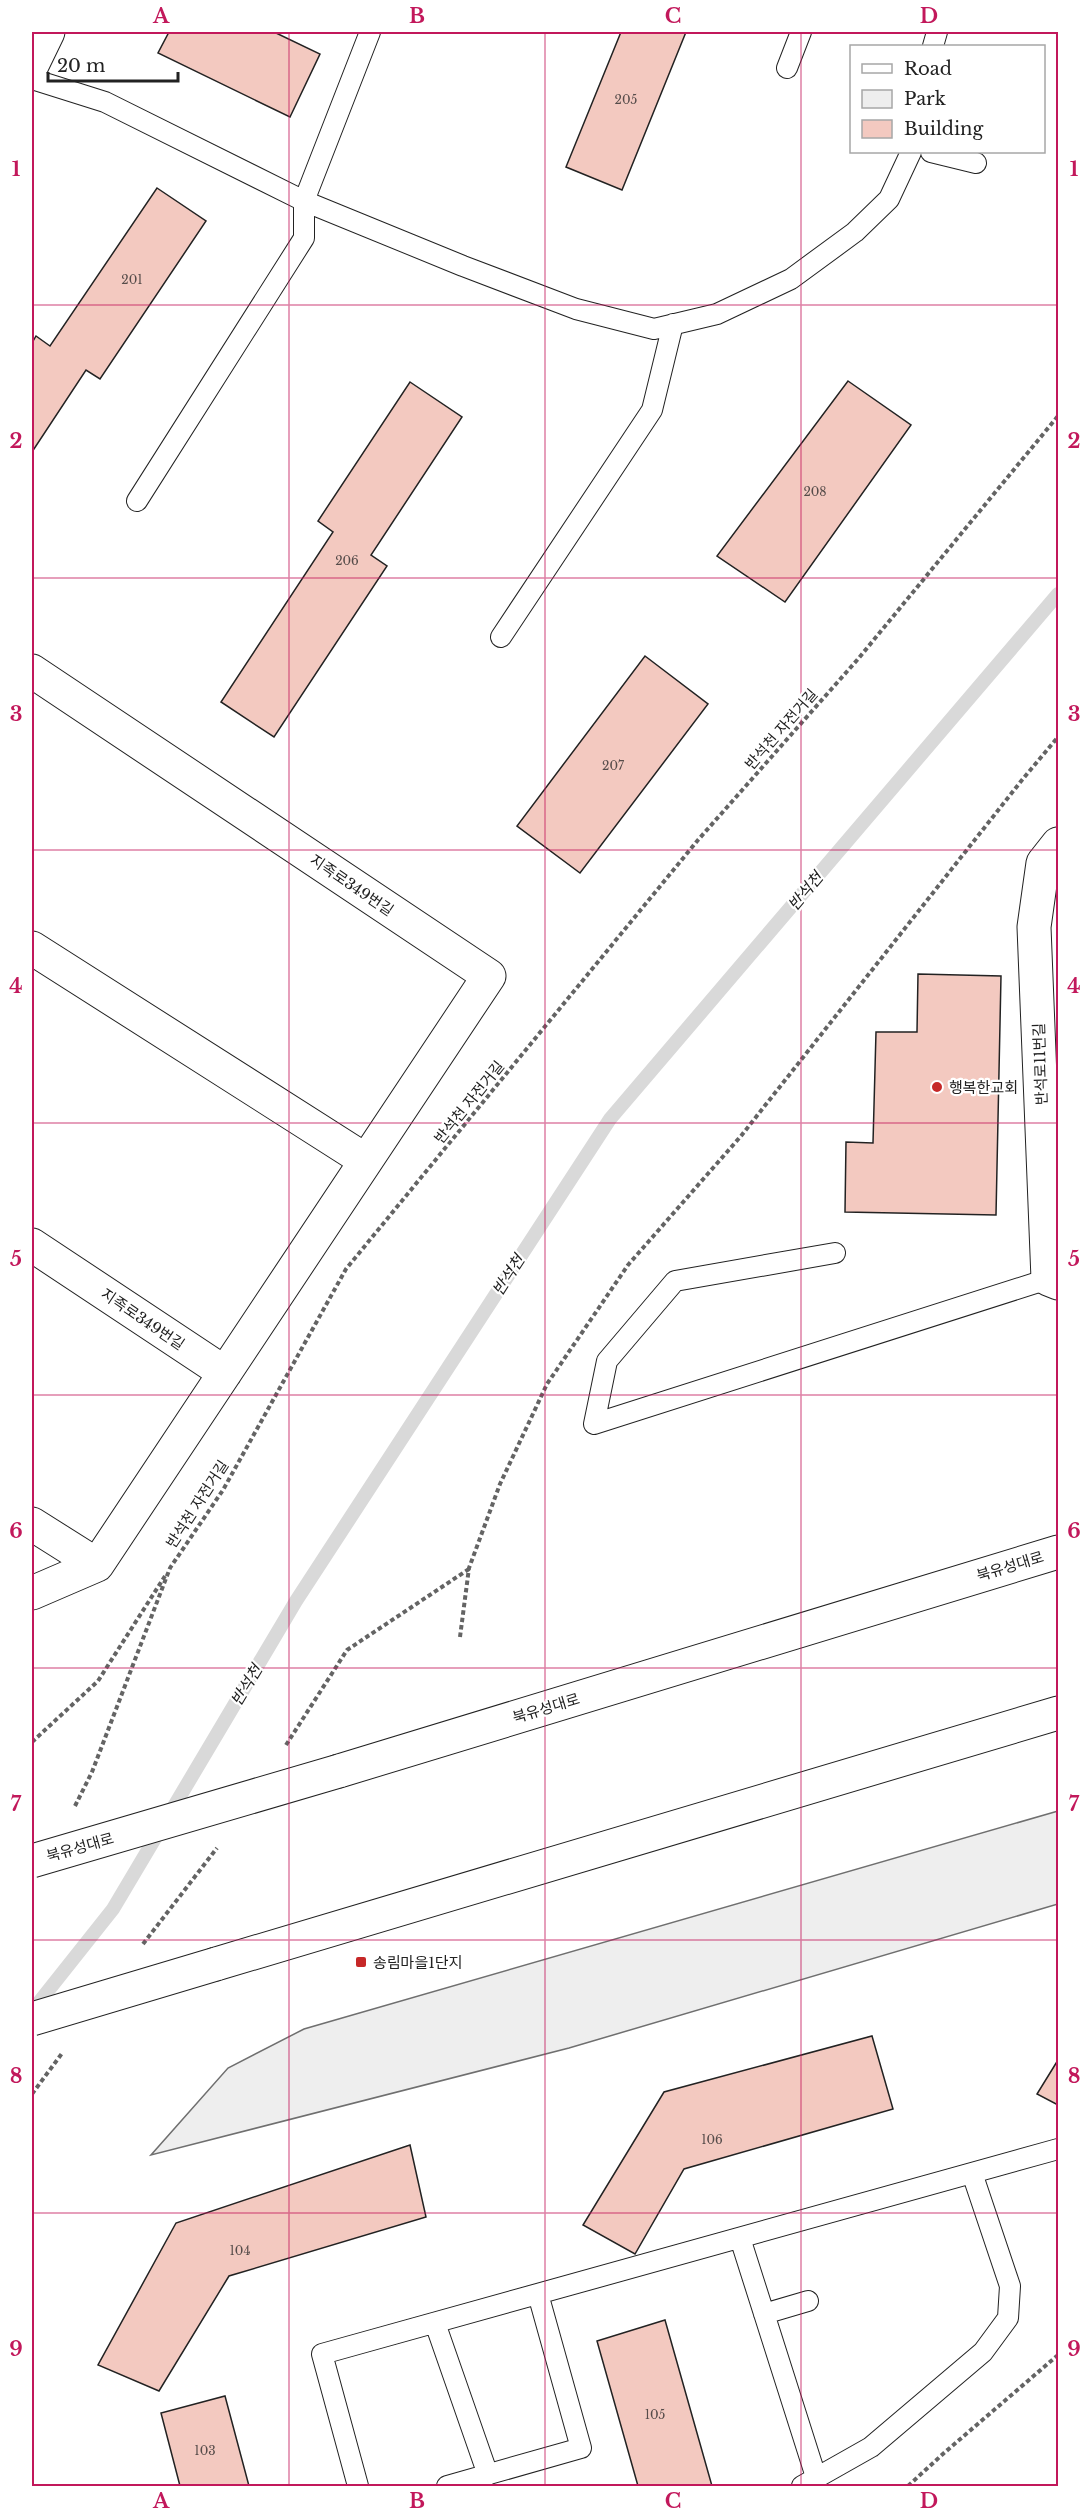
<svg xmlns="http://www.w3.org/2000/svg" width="1090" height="2518" font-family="'Libre Baskerville','Noto Sans KR',serif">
	<rect width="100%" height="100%" fill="#fff"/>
	<path fill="#eee" stroke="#6f6f6f" stroke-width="1.5" d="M 1058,1811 L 1058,1904 L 569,2048 L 151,2155 L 228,2068 L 304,2029 Z"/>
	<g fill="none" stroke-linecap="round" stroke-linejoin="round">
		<path stroke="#d9d9d9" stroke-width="14" d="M 32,2011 L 113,1909 L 296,1601 L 610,1119 L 1058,594"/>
	</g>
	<path fill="#f3c9c0" stroke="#222" stroke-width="1.5" d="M 169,32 L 276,32 L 276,33 L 320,54 L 290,117 L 158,53 Z
		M 621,32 L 686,32 L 622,190 L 566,167 Z
		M 157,188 L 206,221 L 100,379 L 86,370 L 32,452 L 32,343 L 36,336 L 50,346 Z
		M 848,381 L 911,425 L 785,602 L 717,556 Z
		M 410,382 L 462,417 L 371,555 L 387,566 L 274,737 L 221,702 L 333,532 L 318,521 Z
		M 645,656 L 708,704 L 580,873 L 517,826 Z
		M 918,974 L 1001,976 L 996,1215 L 845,1212 L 846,1142 L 873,1143 L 876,1032 L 917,1032 Z
		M 872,2036 L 893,2109 L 684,2169 L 635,2254 L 583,2225 L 664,2092 Z
		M 1058,2060 L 1058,2105 L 1037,2094 Z
		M 410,2145 L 426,2217 L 229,2276 L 159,2391 L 98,2365 L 176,2223 Z
		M 665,2320 L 712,2486 L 638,2486 L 597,2341 Z
		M 225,2396 L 249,2486 L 180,2486 L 161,2413 Z"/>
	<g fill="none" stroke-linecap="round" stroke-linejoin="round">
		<g stroke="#222" stroke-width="22">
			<path id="service" d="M 933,46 L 937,32
				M 787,68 L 801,32
				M 32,79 L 105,102 L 304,201 L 463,266 L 576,309 L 654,329 L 717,314 L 791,279 L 855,232 L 889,199 L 911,152
				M 931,152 L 976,163
				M 137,501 L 304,238 L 304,201 L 370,32
				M 501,637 L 652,410 L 673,324
				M 835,1253 L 675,1281 L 607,1361 L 594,1424 L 1048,1279
				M 740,2238 L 816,2477
				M 764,2314 L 808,2301
				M 435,2323 L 488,2475
				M 358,2486 L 322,2354 L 1058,2149
				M 447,2486 L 581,2448 L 538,2294
				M 802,2486 L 871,2447 L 983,2352 L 1008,2318 L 1010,2286 L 972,2173"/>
		</g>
		<g stroke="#222" stroke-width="35">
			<path id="minor" d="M 32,65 L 48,32
				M 32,671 L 489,976 L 97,1565 L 32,1593
				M 1058,844 L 1043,863 L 1034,927 L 1048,1279 L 1058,1283
				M 32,948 L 365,1160
				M 32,1245 L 225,1373
				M 32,1524 L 97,1565"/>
		</g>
		<g stroke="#222" stroke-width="35">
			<path id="primary" d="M 339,1771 L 1058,1552
				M 216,1964 L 1058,1713"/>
		</g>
		<path stroke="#646464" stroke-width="4" stroke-dasharray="4.5 3" stroke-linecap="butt" d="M 460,1637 L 469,1568 L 500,1484 L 547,1384 L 628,1265 L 741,1136 L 1022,780 L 1058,737
			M 32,1742 L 98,1681 L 165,1576
			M 286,1745 L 347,1650 L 469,1569
			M 75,1806 L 92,1772 L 170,1568 L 223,1490 L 346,1269 L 698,840 L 858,659 L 1058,416
			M 143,1944 L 217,1848
			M 32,2094 L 63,2052
			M 908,2486 L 944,2453 L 1058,2355"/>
		<use href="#service" stroke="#fff" stroke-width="20"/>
		<use href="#minor" stroke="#fff" stroke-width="33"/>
		<use href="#primary" stroke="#fff" stroke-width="33"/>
		<g stroke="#222" stroke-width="35" stroke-linecap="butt">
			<path id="primary-bridge" d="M 32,1861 L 339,1771
				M 32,2019 L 216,1964"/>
		</g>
		<use href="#primary-bridge" stroke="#fff" stroke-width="33"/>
	</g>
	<path fill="none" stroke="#c2185b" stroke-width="1.5" stroke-opacity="0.55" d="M 289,32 L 289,2486M 545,32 L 545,2486M 801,32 L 801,2486M 32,305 L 1058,305M 32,578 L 1058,578M 32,850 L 1058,850M 32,1123 L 1058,1123M 32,1395 L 1058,1395M 32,1668 L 1058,1668M 32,1940 L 1058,1940M 32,2213 L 1058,2213"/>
	<g fill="#c62828" stroke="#fff" stroke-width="2">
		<circle cx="937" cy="1087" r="6"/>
		<rect x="355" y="1956" width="12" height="12" rx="3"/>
	</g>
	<g text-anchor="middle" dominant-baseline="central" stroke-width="4.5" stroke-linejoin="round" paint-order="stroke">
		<g font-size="12" fill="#564c4a">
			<text x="626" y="99">205</text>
			<text x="132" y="279">201</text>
			<text x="815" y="491">208</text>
			<text x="347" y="560">206</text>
			<text x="613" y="765">207</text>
			<text x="712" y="2139">106</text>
			<text x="240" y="2250">104</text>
			<text x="655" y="2414">105</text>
			<text x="205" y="2450">103</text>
		</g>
		<g font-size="15" fill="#222" stroke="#fff">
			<text transform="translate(781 729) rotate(-49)">반석천 자전거길</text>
			<text transform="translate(352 885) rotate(34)">지족로349번길</text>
			<text transform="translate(1040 1064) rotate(-92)">반석로11번길</text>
			<text transform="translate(469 1102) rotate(-51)">반석천 자전거길</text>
			<text transform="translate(143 1319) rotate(34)">지족로349번길</text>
			<text transform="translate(197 1504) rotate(-57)">반석천 자전거길</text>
			<text transform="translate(1010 1566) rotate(-17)">북유성대로</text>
			<text transform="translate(546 1708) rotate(-17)">북유성대로</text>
			<text transform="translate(80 1847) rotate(-16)">북유성대로</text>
		</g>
		<g font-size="15" fill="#222" stroke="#fff" text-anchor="start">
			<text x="949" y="1087">행복한교회</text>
			<text x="373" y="1962">송림마을1단지</text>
		</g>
		<g font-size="16" font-style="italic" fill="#222" stroke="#fff">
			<text transform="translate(805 891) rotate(-50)">반석천</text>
			<text transform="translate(508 1275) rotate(-57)">반석천</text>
			<text transform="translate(246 1685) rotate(-59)">반석천</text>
		</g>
	</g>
	<rect width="1090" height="2518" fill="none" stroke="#ffffff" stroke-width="66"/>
	<rect x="850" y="45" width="195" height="108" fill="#ffffff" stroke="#a7a7a7" stroke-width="1.5"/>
	<rect x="862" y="64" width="30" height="9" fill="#ffffff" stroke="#a7a7a7" stroke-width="1.5"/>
	<text x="904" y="75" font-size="18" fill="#222222">Road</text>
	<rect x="862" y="90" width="30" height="18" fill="#eeeeee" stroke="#a7a7a7" stroke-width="1.5"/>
	<text x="904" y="105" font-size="18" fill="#222222">Park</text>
	<rect x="862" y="120" width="30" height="18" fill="#f3c9c0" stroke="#a7a7a7" stroke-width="1.5"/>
	<text x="904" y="135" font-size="18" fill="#222222">Building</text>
	<path d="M48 72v9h130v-9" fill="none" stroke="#222222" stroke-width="3"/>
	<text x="57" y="72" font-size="18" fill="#222222" stroke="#ffffff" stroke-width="4.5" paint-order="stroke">20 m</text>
	<rect x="33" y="33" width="1024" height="2452" fill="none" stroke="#c2185b" stroke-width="2"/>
	<g font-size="20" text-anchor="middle" font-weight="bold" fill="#c2185b">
		<text x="161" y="23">A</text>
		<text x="417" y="23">B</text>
		<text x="673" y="23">C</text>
		<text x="929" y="23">D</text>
		<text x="16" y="176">1</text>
		<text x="1074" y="176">1</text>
		<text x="16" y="448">2</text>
		<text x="1074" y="448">2</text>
		<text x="16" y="721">3</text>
		<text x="1074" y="721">3</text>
		<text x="16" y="993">4</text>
		<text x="1074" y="993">4</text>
		<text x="16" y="1266">5</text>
		<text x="1074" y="1266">5</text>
		<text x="16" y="1538">6</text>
		<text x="1074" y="1538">6</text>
		<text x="16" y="1811">7</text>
		<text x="1074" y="1811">7</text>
		<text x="16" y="2083">8</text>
		<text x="1074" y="2083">8</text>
		<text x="16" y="2356">9</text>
		<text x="1074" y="2356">9</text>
		<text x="161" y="2508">A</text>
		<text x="417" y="2508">B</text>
		<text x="673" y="2508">C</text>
		<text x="929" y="2508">D</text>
	</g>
</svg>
